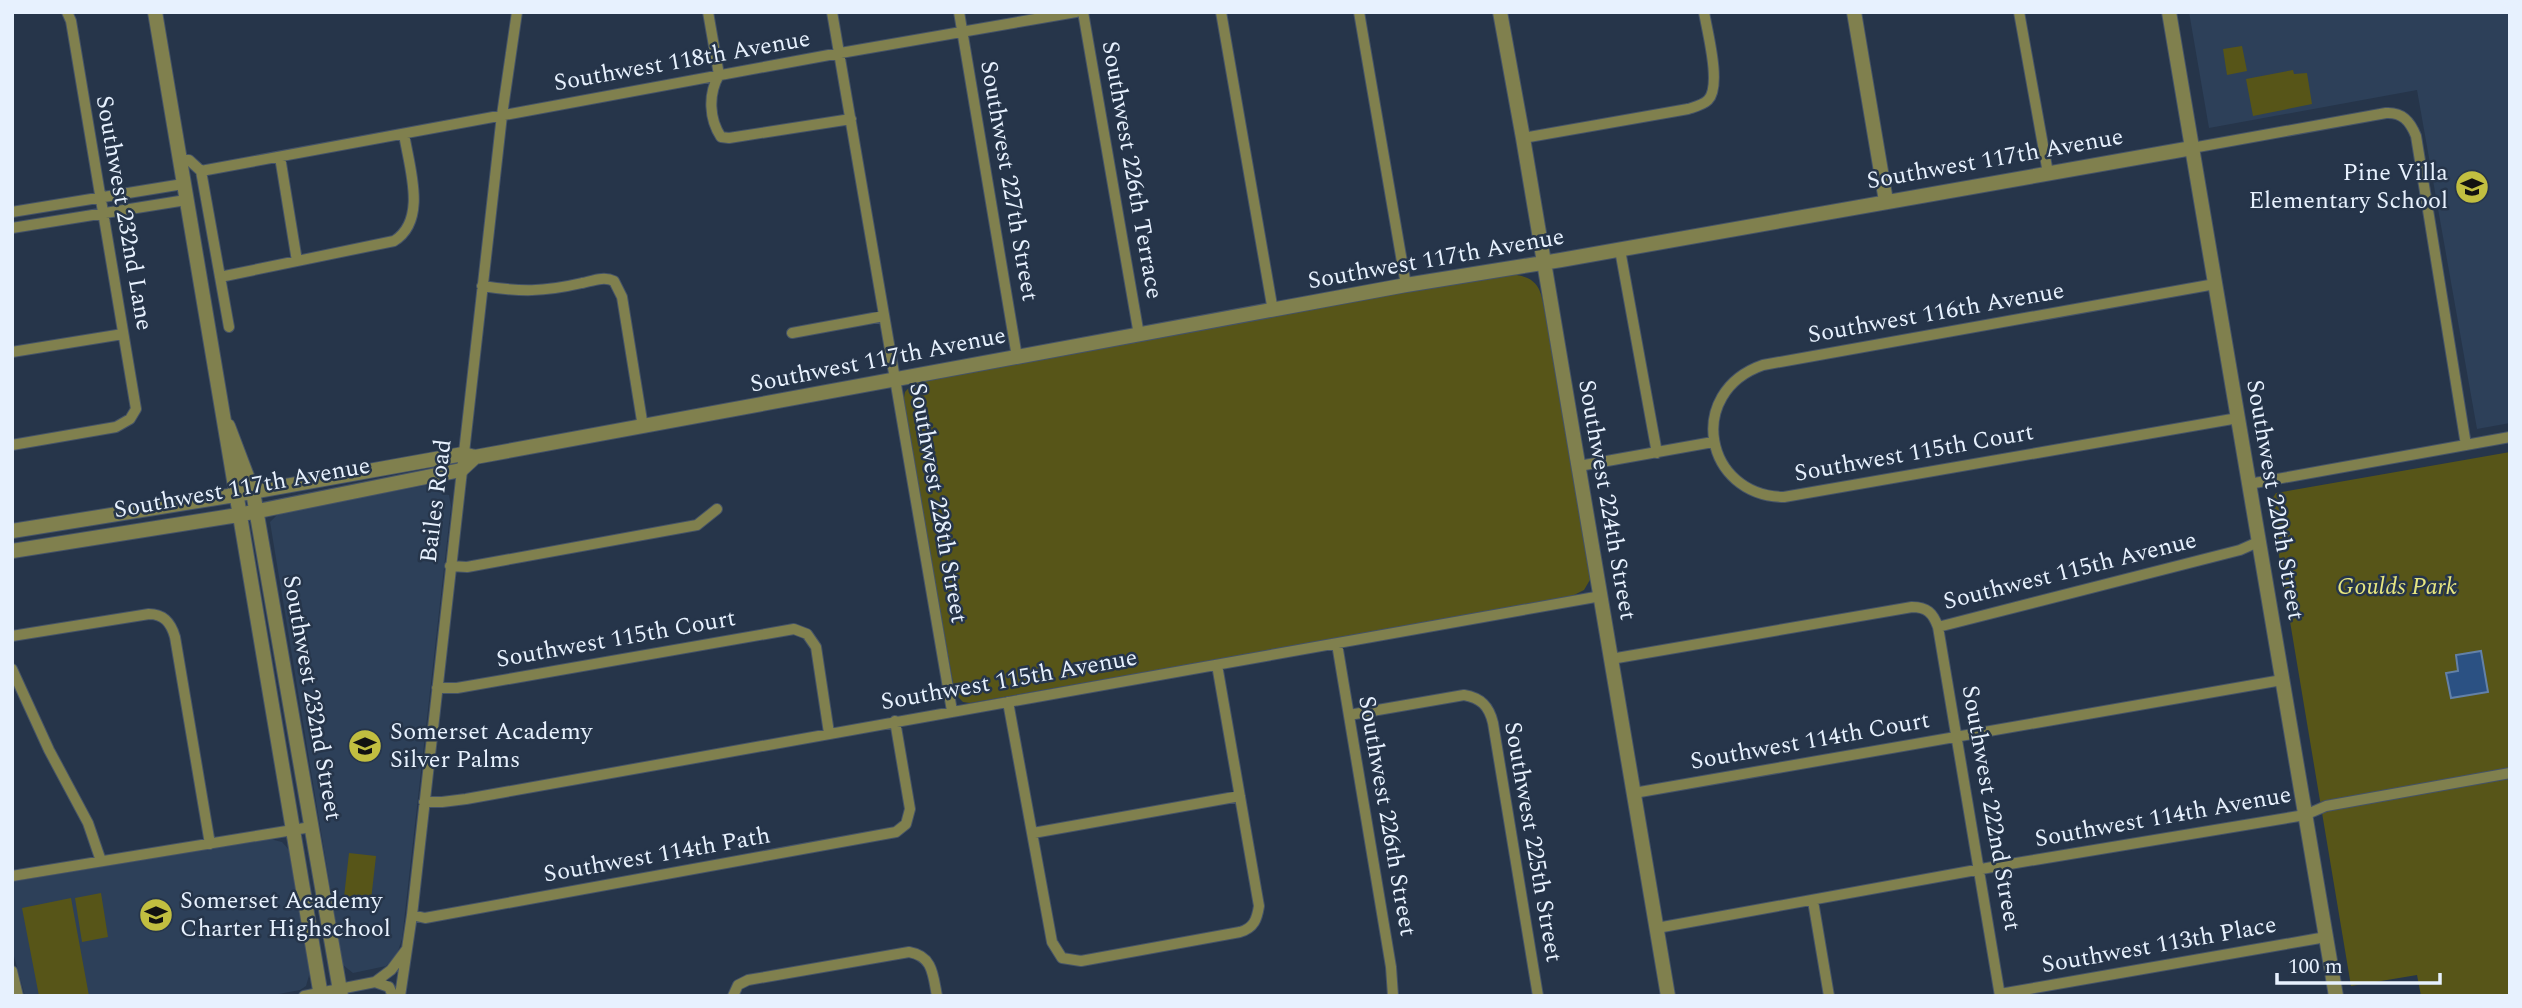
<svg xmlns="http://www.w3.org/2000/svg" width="2522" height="1008" font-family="Spectral,serif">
	<rect width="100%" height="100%" fill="#26354a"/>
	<path fill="#2d4059" d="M 2189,12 L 2510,12 L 2510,423 L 2477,429 L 2417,90 L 2209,128 Z
		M 429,485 L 437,485 L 443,494 L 449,495 L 451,506 L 402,939 L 397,954 L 386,966 L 353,973 L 343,965 L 270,522 L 280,512 Z
		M 270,839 L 282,842 L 290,851 L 310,972 L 306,986 L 300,990 L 268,996 L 25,996 L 12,949 L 12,882 Z"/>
	<path fill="#575518" d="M 2242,46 L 2247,71 L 2227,75 L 2223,49 Z
		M 2293,70 L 2294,74 L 2307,73 L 2312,104 L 2253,116 L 2246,79 Z
		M 1504,274 C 1545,275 1540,293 1548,327 L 1591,578 L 1584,590 L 1570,597 L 970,703 L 963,702 L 955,694 L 903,402 L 905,392 L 914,382 Z
		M 2510,452 L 2510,996 L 2421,996 L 2417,975 L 2351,986 L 2270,502 L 2276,493 Z
		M 349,853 L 376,856 L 371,900 L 344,897 Z
		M 101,893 L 108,937 L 82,942 L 75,898 Z
		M 71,898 L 89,996 L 39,996 L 22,908 Z"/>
	<path fill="#2b5183" stroke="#6381a8" stroke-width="2" d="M 2481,651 L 2488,692 L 2451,698 L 2446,673 L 2458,671 L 2456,655 Z"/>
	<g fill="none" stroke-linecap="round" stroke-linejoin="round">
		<g stroke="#455367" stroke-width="12">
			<path id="minor" d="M 708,12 L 719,75
				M 832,12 L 952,711
				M 959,12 L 1017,357
				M 1083,12 L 1139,335
				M 1221,12 L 1273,311
				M 1359,12 L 1406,285
				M 2019,12 L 2048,173
				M 719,75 C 708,94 709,119 721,137 L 729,138 L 851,119
				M 1523,138 L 1688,109 C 1694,107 1703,105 1708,100 C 1722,86 1707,31 1704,12
				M 2192,148 L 2386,113 C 2402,112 2410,121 2416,136 L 2466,445
				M 280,157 L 297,261
				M 179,160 L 189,160 L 201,171 L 829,55 L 1076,12
				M 201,171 L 229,327
				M 12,212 L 183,184
				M 12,228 L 186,200
				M 1620,250 L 1657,453
				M 220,277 L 394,241 C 428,220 409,167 404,134
				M 2215,284 L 1763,365 C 1685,392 1704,496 1784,497 L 2238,418
				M 482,286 C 521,292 543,292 582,283 C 592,281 604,276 614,281 L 622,297 L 643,427
				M 792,333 L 884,316
				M 12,352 L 123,334
				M 12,445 L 116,427 L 130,419 L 136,409 L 71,21 L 67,12
				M 1579,466 L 1713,442
				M 2249,484 L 2510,437
				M 450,566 L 467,567 L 697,525 L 717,509
				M 1938,627 L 2240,550 L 2258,542
				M 12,636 L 149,614 C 164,614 171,623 175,637 L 210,844
				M 1337,644 L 1391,967 L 1393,996
				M 1611,659 L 1912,607 C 1927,607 1933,613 1938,627 L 2000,996
				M 12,669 L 49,750 L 88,823 L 101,861
				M 437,688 L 457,688 L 794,629 L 807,634 L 816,647 L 829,733
				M 1008,702 L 1052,942 L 1062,958 L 1081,961 L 1240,932 C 1254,928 1257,919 1259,906 L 1217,665
				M 1349,715 L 1464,695 C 1481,698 1489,706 1493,723 L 1538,996
				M 1634,793 L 2282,680
				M 424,802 L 442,802 L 466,799 L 1601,596
				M 1033,833 L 1240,796
				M 12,876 L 311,827
				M 1813,901 L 1829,996
				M 412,915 L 425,918 L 896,832 L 906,824 L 910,809 L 895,721
				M 1657,928 L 1998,866 L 2305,815 L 2326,806 L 2510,773
				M 12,971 L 18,996
				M 375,982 L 389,987 L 393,996
				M 2000,994 L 2326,937
				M 304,996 L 375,982 L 391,970 L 406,950
				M 400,996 L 412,915 L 502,115 L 517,12
				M 733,996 L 738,985 L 748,980 L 909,952 C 933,956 933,975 937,996"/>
		</g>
		<g stroke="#455367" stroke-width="16">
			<path id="tertiary" d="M 155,12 L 321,996
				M 1500,12 L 1523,138 L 1668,996
				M 1854,12 L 1886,201
				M 2169,12 L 2336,996
				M 228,426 L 253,492 L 341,996
				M 12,531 L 235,495 L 463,454 L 475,457 L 1406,285 L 1561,260 L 2192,148
				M 12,551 L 238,515 L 461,470 L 475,457"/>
		</g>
		<use href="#minor" stroke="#80804e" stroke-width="10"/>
		<use href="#tertiary" stroke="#80804e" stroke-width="14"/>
	</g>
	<defs>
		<g id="school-disc" transform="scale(1.75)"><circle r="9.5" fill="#c1be40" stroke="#26354a"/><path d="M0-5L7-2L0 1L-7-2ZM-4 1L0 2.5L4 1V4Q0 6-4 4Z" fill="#111"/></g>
	</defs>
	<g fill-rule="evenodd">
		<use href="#school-disc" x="2472" y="187"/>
		<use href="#school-disc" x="365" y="746"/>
		<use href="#school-disc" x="156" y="915"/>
	</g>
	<g text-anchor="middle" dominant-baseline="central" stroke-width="5" stroke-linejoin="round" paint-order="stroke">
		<g font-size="24" fill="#e7f1fe" stroke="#26354a">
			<text transform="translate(682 61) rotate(-10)">Southwest 118th Avenue</text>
			<text transform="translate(1995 159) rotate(-10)">Southwest 117th Avenue</text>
			<text transform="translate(1132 170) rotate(80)">Southwest 226th Terrace</text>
			<text transform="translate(1009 181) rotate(80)">Southwest 227th Street</text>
			<text transform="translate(124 213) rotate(80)">Southwest 232nd Lane</text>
			<text transform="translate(1436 259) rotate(-10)">Southwest 117th Avenue</text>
			<text transform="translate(1936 313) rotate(-10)">Southwest 116th Avenue</text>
			<text transform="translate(878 360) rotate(-11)">Southwest 117th Avenue</text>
			<text transform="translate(1914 453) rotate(-10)">Southwest 115th Court</text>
			<text transform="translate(242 488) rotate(-10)">Southwest 117th Avenue</text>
			<text transform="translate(1607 500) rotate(80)">Southwest 224th Street</text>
			<text transform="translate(2275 500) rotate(80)">Southwest 220th Street</text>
			<text transform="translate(436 501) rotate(-83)">Bailes Road</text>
			<text transform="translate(938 503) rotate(80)">Southwest 228th Street</text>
			<text transform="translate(2070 571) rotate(-14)">Southwest 115th Avenue</text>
			<text transform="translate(616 639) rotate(-10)">Southwest 115th Court</text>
			<text transform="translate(1009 680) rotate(-10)">Southwest 115th Avenue</text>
			<text transform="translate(312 698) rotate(80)">Southwest 232nd Street</text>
			<text transform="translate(1810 741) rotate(-10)">Southwest 114th Court</text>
			<text transform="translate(1991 808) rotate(80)">Southwest 222nd Street</text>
			<text transform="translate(1387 816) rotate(80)">Southwest 226th Street</text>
			<text transform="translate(2163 817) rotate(-10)">Southwest 114th Avenue</text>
			<text transform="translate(1533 842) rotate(80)">Southwest 225th Street</text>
			<text transform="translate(657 855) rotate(-10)">Southwest 114th Path</text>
			<text transform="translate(2159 945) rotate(-10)">Southwest 113th Place</text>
		</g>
		<g font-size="24" fill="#e7f1fe" stroke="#26354a" text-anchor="start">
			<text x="2448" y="173" text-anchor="end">Pine Villa<tspan x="2448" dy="28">Elementary School</tspan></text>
			<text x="390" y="732">Somerset Academy<tspan x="390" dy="28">Silver Palms</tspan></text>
			<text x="180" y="901">Somerset Academy<tspan x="180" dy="28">Charter Highschool</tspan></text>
		</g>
		<g font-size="24" font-style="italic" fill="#e7e680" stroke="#26354a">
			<text x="2397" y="587">Goulds Park</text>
		</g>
	</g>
	<rect width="2522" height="1008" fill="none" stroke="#e7f1fe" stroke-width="28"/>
	<path d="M2277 973v10h163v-10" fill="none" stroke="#e7f1fe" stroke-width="3.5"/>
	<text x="2288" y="973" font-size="21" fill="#e7f1fe" stroke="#26354a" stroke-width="5" paint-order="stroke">100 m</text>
</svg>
